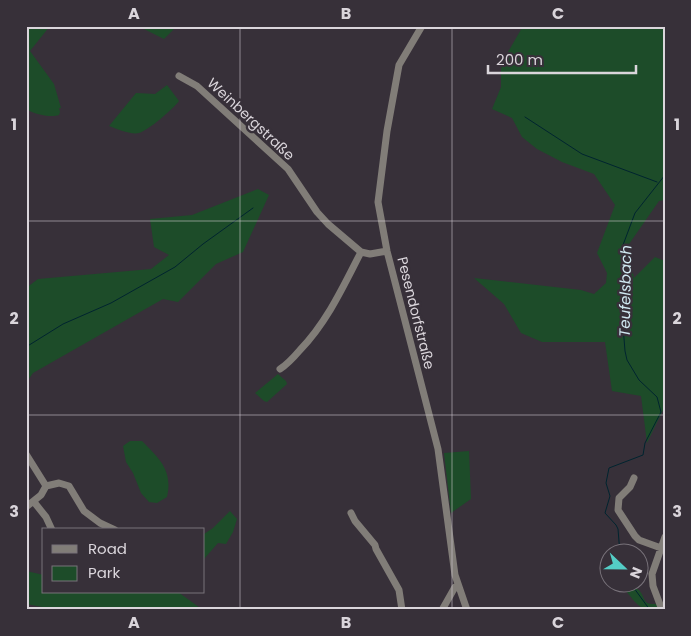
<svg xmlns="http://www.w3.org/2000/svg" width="691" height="636" font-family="Poppins,sans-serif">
	<rect width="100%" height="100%" fill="#373039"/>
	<path fill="#1d4c29" d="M 26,26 L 50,26 L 30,51 L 54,84 L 61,108 L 59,108 L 60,112 L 59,115 C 50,118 34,114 26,109 Z
		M 138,26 L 177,26 L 164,39 Z
		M 523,26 L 665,26 L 665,200 L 659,201 L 627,247 L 634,278 L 655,257 L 665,261 L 665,406 L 647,443 L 641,396 L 612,391 L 605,342 L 542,342 L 521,333 L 504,304 L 474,278 L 581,290 L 594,294 L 606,283 L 607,273 L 597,253 L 615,205 L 594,174 L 562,162 L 537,149 L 522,137 L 512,118 L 492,109 L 501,87 L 501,69 L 504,59 Z
		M 167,85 L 179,101 C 173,109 149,130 139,133 C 131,135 117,129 109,126 L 136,93 L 155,94 Z
		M 258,189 L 269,195 L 243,252 L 216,264 L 178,302 L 163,299 L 33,373 L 26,383 L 26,288 L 38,279 L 151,269 L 169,255 L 154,247 L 150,219 L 192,215 Z
		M 278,374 L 286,381 L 287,384 L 267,402 L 264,401 L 255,393 Z
		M 130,441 L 142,441 C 160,459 173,471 167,497 L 157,503 L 149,502 L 141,493 L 133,473 L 126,462 L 123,446 Z
		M 469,451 L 471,499 L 451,513 L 444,453 Z
		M 230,511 L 237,519 L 233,532 L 226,544 L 218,543 L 204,559 L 204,534 L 213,528 Z
		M 26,571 L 44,575 L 44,592 L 178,592 L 203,610 L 59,610 L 26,604 Z
		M 628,584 C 631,586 636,588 639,590 C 646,598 642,605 656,604 L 661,610 C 638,610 639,606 625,590 L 624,586 Z"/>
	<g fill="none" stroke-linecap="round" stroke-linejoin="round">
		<path stroke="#00242f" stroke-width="1" d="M 525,117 L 582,154 L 657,182
			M 26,347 L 63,324 L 111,303 L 175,267 L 203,244 L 253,208
			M 620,554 L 618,529 L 616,525 L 605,513 L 610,496 L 606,483 L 609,468 L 643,455 L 645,443 L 661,412 L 657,397 L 639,380 L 627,360 L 625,351 L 623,326 L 627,305 L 623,245 L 635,213 L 665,175
			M 631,584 L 650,610"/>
		<path stroke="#817d78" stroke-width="7" d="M 422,26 L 399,65 L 387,131 L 378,202 L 387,251 L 438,449 L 455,575 L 467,610
			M 179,76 L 197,86 L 288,169 L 317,212 L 328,224 L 361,252 L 370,254 L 387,251
			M 280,369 C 288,364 294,357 300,350 C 327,322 343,287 361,252
			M 26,454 L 46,486 L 41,495 L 26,507
			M 634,478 L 630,487 L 619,498 L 618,510 L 635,536 L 639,540 L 661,548
			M 46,486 L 59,483 L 69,486 L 84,511 L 100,523 L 115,530
			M 34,502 L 46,517 L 52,530
			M 351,513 L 355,521 L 375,545 L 376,549 L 399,590 L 402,610
			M 442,610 L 455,587 L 458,586
			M 662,610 L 653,586 L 652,574 L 665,537"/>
	</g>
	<path fill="none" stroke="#dad5db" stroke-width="1" stroke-opacity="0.55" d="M 240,26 L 240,610M 452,26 L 452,610M 26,221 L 665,221M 26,415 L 665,415"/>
	<g text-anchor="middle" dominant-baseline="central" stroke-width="5" stroke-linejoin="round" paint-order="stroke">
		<g font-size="14" fill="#dad5db" stroke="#373039">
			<text transform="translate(251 119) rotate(43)">Weinbergstraße</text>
			<text transform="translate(416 313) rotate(76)">Pesendorfstraße</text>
		</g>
		<g font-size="15" font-style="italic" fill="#d1e9f2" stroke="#373039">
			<text transform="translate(625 291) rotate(-89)">Teufelsbach</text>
		</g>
	</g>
	<rect width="691" height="636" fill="none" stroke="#373039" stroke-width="55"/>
	<rect x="42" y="528" width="162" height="65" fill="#373039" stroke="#78727a"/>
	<rect x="52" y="545" width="25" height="8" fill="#817d78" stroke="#78727a"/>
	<text x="88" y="554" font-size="15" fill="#dad5db">Road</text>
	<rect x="52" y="566" width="25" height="15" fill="#1d4c29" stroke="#78727a"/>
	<text x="88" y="578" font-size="15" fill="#dad5db">Park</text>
	<g transform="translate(624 568) rotate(112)"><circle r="24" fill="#373039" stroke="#78727a"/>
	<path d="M0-4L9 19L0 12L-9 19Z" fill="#54cdc6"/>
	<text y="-8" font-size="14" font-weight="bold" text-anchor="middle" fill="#dad5db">N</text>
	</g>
	<path d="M488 65v8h148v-8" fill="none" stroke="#dad5db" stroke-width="2.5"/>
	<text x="496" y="65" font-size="15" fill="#dad5db" stroke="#373039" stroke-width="4" paint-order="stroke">200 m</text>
	<rect x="28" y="28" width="636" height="580" fill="none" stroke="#dad5db" stroke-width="2"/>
	<g font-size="16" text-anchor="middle" font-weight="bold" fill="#dad5db">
		<text x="134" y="19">A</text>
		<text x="346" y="19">B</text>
		<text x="558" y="19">C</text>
		<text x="14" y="130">1</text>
		<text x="677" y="130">1</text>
		<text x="14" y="324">2</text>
		<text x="677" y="324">2</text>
		<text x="14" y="517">3</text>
		<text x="677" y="517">3</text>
		<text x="134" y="628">A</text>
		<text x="346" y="628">B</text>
		<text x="558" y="628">C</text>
	</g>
</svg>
